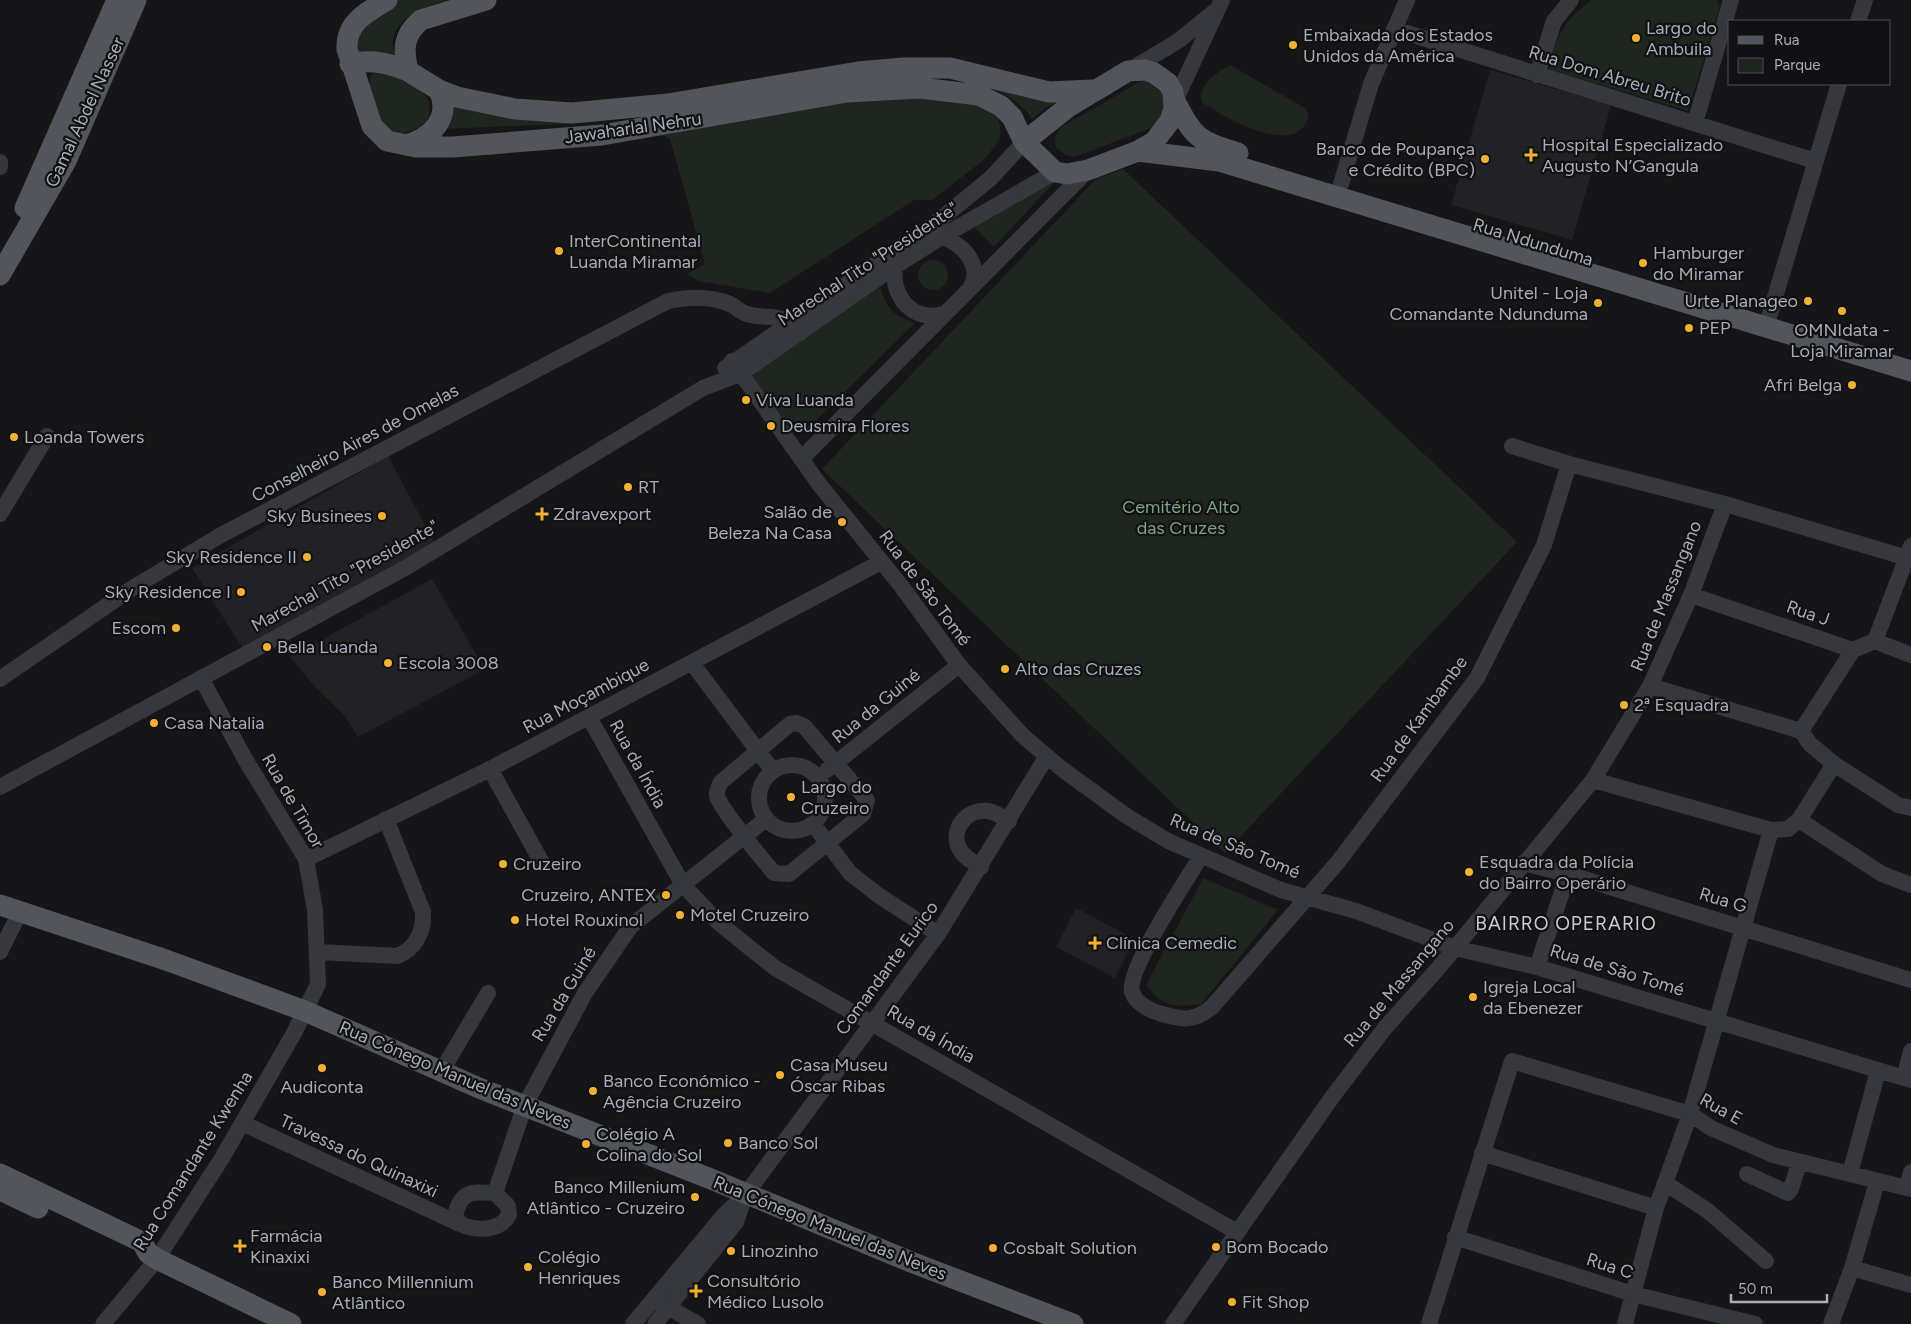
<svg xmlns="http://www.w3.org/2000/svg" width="1911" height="1324" font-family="Figtree,sans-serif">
	<rect width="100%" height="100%" fill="#161618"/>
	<path fill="#222225" d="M 1490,70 L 1611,105 L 1572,240 L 1451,205 Z
		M 388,456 L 435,544 L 243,649 L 192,568 Z
		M 432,579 L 485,669 L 358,737 L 345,716 L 316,688 L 290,657 Z
		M 1076,908 L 1135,939 L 1115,978 L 1056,947 Z"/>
	<path fill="#1e261f" d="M 398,0 L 447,0 C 426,7 390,17 393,47 C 394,51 398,57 400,61 L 355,56 L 357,30 L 381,10 Z
		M 1591,0 L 1717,0 L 1720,6 L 1688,111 L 1549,69 C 1556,36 1564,21 1591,0 Z
		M 1230,65 L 1305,108 L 1309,114 C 1300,161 1224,118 1202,102 C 1198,83 1217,73 1230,65 Z
		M 378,71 C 393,75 418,84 426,97 C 440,122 412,134 393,134 C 378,121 364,95 371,75 Z
		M 910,72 L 949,75 L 1065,99 L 1047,107 L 1032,119 C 1001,74 936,76 887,78 L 589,123 L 439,129 L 445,114 L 443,96 C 480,107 519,115 558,117 C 599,119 641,110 682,105 C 758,94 834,81 910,72 Z
		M 1141,81 L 1155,82 L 1169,101 L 1156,126 L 1075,157 L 1066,155 L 1056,148 L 1055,137 L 1060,128 Z
		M 895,91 L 979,102 L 998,117 L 1001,132 L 999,140 L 985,159 L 932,200 L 914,200 L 770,293 L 698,281 L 687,274 L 705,264 L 670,139 L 658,132 Z
		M 1123,169 L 1517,542 L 1225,853 L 822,469 L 1095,180 Z
		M 1060,176 L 994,247 L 974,227 Z
		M918 275a15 15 0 1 1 30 0a15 15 0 1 1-30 0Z
		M 880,286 C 886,308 894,316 915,323 L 802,434 L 789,432 L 753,381 L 753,368 Z
		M 1203,878 L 1278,910 L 1201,1004 C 1174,1008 1163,1007 1146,985 Z"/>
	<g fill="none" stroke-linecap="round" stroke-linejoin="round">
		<path stroke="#37383d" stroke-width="16" d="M 1858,21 L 1865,0
			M 1394,29 L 1815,161
			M 1128,71 L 1178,41 L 1214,12
			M 1537,75 L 1554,21 L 1571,0
			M 1175,101 L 1222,0
			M 1695,123 L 1731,0
			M 0,162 L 0,167
			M 1341,184 L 1371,84 L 1407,0
			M 935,235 C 959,239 986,265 969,290
			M 896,261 C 888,293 911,325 946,313
			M 1769,317 L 1839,84
			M 732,361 L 819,484 L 902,587 L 959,665 L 1023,736 L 1062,769 L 1125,815 L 1168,841 L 1281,890 L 1356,911 L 1455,948 L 1537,967 L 1911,1080
			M 725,368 L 937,222 L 991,178 L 1024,142
			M 1512,446 L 1569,464 L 1725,504 L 1911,559
			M 801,459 L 1088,170
			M 0,514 L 47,436
			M 1691,595 L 1853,650 L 1875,641 L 1911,655
			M 1875,641 L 1911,546
			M 692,663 L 773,771
			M 0,679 L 134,587 L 221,535 L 668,301 C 689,297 710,296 730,304 C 736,307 741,313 747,314 C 770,321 779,309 800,333
			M 1650,686 L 1801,731
			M 589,717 L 683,885 L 719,923 L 775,968 L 1237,1232
			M 797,723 L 804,726 L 867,800 L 863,814 L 789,874 L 774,873 C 763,860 720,808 717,796 C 716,791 719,786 721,782 L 790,724 Z
			M 1834,764 L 1898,805 L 1911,808
			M759 798a33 33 0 1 1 66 0a33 33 0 1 1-66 0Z
			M 490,769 L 541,861
			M 827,770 L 959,665
			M 1593,780 L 1771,830
			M 0,787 L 407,567 L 703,388 L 740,374 L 894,267 L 943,236 L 1055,172
			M 1799,820 L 1882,874 L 1911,885
			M 813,824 L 850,873 L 878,895 L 938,934
			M 1201,856 C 1187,879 1126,971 1132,992 C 1136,1004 1151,1011 1162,1014 C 1184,1020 1193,1022 1212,1007 L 1338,862 L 1477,678 L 1544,545 L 1569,464
			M 306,859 L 490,769 L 881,562
			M 1523,863 L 1568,874 L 1911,980
			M 981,867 C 973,862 965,858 960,850 C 949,831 966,808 988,811 C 995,812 1003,817 1009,821
			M 0,952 L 20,912
			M 318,952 L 397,956 C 416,949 424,931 423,912 L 386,819
			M 1537,967 L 1568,874
			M 441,1072 L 488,993
			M 1904,1078 L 1911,1051
			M 242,1123 L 460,1224 C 476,1231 499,1232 509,1215 L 508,1206 L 495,1193 C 471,1192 461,1190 455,1216 L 460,1224
			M 1482,1153 L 1656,1208
			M 1850,1173 L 1878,1071
			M 1747,1174 L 1788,1193 L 1791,1189 L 1799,1163
			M 1665,1183 L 1708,1211 L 1766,1261
			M 1907,1188 L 1911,1172
			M 495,1193 L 525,1105 L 585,993 L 631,926 L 766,819
			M 1455,1237 L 1633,1294 L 1755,1324
			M 1852,1268 L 1911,1285
			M 660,1303 L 698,1324
			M 103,1324 L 157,1259 L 222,1158 L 294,1033 L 318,984 L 315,910 L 306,859 L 245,759 L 201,678
			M 633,1324 L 724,1215 L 746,1194 L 938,934 L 1047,756
			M 655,1324 L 736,1222 L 745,1196
			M 1173,1324 L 1333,1096 L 1385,1028 L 1441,965 L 1593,780 L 1650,686 L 1691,595 L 1725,504
			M 1429,1324 L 1512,1061 L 1690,1114 L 1711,1128 L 1773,1155 L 1911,1189
			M 1625,1324 L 1656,1208 L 1690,1114 L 1771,830 L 1788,829 L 1799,820 L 1834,764 L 1810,744 L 1801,731 L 1853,650
			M 1831,1324 L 1852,1268 L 1877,1182"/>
		<path stroke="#53555c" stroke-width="21" d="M 387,0 C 367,12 346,22 347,49 L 372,126 L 387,141 L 416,147 L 453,147 L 602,135 L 847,92 L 920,88 L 979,95 L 1001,106 L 1012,117 L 1024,142 L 1055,172 L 1067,174 L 1088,170 L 1138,151 L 1154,142 L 1170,121 L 1174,108 L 1173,92 L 1168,83 L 1154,73 L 1145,70 L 1128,71 L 1068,107 L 1024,142
			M 486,0 L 421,20 C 403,35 403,49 408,71 L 439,90 L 457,97 L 515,109 L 572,113 L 668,104 L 858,72 L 903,68 L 950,68 L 1049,92 L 1092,90
			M 350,64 C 372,59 388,63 408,71
			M 1175,101 C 1194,138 1198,141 1238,153
			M 406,145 C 431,138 452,118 439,90
			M 1138,151 L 1219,161 L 1911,371
			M 25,208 L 117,0
			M 0,275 L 66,161 L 136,0
			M 0,905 L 166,960 L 305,1011 L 479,1088 L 711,1179 L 911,1262 L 1073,1324
			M 0,1174 L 142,1242 L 148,1253 L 157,1259 L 291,1324
			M 0,1190 L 38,1208"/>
	</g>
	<g fill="#f2b134" stroke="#111113" stroke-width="2">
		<circle cx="1636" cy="38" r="5"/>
		<circle cx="1293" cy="45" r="5"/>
		<path d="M1528.5 147.5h5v5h5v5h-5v5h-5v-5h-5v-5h5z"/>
		<circle cx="1485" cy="159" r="5"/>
		<circle cx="559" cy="251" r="5"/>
		<circle cx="1643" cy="263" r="5"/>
		<circle cx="1808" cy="301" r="5"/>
		<circle cx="1598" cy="303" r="5"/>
		<circle cx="1842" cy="311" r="5"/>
		<circle cx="1689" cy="328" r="5"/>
		<circle cx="1852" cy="385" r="5"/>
		<circle cx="746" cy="400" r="5"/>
		<circle cx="771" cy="426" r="5"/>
		<circle cx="14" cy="437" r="5"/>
		<circle cx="628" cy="487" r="5"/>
		<path d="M539.5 506.5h5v5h5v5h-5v5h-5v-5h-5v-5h5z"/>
		<circle cx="382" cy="516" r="5"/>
		<circle cx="842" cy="522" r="5"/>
		<circle cx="307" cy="557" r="5"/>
		<circle cx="241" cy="592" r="5"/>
		<circle cx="176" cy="628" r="5"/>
		<circle cx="267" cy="647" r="5"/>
		<circle cx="388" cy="663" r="5"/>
		<circle cx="1005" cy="669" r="5"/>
		<circle cx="1624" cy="705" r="5"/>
		<circle cx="154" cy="723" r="5"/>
		<circle cx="791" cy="797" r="5"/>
		<circle cx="503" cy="864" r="5"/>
		<circle cx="1469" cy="872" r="5"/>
		<circle cx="666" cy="895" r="5"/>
		<circle cx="680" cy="915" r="5"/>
		<circle cx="515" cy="920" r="5"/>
		<path d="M1092.5 935.5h5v5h5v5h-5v5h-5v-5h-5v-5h5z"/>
		<circle cx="1473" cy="997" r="5"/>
		<circle cx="322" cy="1068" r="5"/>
		<circle cx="780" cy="1075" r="5"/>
		<circle cx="593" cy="1091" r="5"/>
		<circle cx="728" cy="1143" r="5"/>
		<circle cx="586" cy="1144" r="5"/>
		<circle cx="695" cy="1197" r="5"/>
		<path d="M237.5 1238.5h5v5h5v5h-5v5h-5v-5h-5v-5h5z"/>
		<circle cx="1216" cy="1247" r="5"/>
		<circle cx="993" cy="1248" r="5"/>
		<circle cx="731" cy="1251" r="5"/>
		<circle cx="528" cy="1267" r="5"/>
		<path d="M693.5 1283.5h5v5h5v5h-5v5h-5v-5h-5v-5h5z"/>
		<circle cx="322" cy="1292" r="5"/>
		<circle cx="1232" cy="1302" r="5"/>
	</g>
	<g text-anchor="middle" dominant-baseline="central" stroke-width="4.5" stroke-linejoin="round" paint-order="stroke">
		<g font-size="18" fill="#a8adb8" stroke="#111113" text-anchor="start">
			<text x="1646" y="28">Largo do<tspan x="1646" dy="21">Ambuila</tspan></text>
			<text x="1303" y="35">Embaixada dos Estados<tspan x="1303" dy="21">Unidos da América</tspan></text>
			<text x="1542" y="145">Hospital Especializado<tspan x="1542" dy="21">Augusto N’Gangula</tspan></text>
			<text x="1475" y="149" text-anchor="end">Banco de Poupança<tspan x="1475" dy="21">e Crédito (BPC)</tspan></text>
			<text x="569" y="241">InterContinental<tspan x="569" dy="21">Luanda Miramar</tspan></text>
			<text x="1653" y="253">Hamburger<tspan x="1653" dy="21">do Miramar</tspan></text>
			<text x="1588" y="293" text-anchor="end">Unitel - Loja<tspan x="1588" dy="21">Comandante Ndunduma</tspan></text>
			<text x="1798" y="301" text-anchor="end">Urte Planageo</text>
			<text x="1699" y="328">PEP</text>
			<text x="1842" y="330" text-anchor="middle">OMNIdata -<tspan x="1842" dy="21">Loja Miramar</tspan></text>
			<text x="1842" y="385" text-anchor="end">Afri Belga</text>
			<text x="756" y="400">Viva Luanda</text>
			<text x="781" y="426">Deusmira Flores</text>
			<text x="24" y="437">Loanda Towers</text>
			<text x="638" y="487">RT</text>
			<text x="832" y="512" text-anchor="end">Salão de<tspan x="832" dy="21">Beleza Na Casa</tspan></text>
			<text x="553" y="514">Zdravexport</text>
			<text x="372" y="516" text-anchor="end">Sky Businees</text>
			<text x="297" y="557" text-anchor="end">Sky Residence II</text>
			<text x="231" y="592" text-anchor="end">Sky Residence I</text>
			<text x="166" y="628" text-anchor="end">Escom</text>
			<text x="277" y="647">Bella Luanda</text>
			<text x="398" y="663">Escola 3008</text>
			<text x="1015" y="669">Alto das Cruzes</text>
			<text x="1634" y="705">2ª Esquadra</text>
			<text x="164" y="723">Casa Natalia</text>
			<text x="801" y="787">Largo do<tspan x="801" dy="21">Cruzeiro</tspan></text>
			<text x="1479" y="862">Esquadra da Polícia<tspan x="1479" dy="21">do Bairro Operário</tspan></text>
			<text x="513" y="864">Cruzeiro</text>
			<text x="656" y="895" text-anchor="end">Cruzeiro, ANTEX</text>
			<text x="690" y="915">Motel Cruzeiro</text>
			<text x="525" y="920">Hotel Rouxinol</text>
			<text x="1106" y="943">Clínica Cemedic</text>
			<text x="1483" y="987">Igreja Local<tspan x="1483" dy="21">da Ebenezer</tspan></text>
			<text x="790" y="1065">Casa Museu<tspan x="790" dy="21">Óscar Ribas</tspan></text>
			<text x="603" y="1081">Banco Económico -<tspan x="603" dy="21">Agência Cruzeiro</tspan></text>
			<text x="322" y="1087" text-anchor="middle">Audiconta</text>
			<text x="596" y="1134">Colégio A<tspan x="596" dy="21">Colina do Sol</tspan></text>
			<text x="738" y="1143">Banco Sol</text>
			<text x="685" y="1187" text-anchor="end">Banco Millenium<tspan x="685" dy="21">Atlântico - Cruzeiro</tspan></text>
			<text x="250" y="1236">Farmácia<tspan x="250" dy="21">Kinaxixi</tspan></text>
			<text x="1226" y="1247">Bom Bocado</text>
			<text x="1003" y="1248">Cosbalt Solution</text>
			<text x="741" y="1251">Linozinho</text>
			<text x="538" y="1257">Colégio<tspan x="538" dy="21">Henriques</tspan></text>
			<text x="707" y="1281">Consultório<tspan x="707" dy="21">Médico Lusolo</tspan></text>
			<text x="332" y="1282">Banco Millennium<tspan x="332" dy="21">Atlântico</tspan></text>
			<text x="1242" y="1302">Fit Shop</text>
		</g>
		<g font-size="18" fill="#a8adb8" stroke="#111113">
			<text transform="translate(1610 76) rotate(17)">Rua Dom Abreu Brito</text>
			<text transform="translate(85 112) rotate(-65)">Gamal Abdel Nasser</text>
			<text transform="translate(633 128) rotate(-8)">Jawaharlal Nehru</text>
			<text transform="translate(1533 242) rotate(17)">Rua Ndunduma</text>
			<text transform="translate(868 264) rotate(-33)">Marechal Tito "Presidente"</text>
			<text transform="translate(355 443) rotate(-28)">Conselheiro Aires de Omelas</text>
			<text transform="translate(345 576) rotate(-29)">Marechal Tito "Presidente"</text>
			<text transform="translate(925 588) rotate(53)">Rua de São Tomé</text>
			<text transform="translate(1666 596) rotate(-68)">Rua de Massangano</text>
			<text transform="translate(1808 613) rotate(19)">Rua J</text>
			<text transform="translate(586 696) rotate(-28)">Rua Moçambique</text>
			<text transform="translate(876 706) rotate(-39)">Rua da Guiné</text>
			<text transform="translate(1419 719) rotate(-54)">Rua de Kambambe</text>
			<text transform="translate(638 764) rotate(61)">Rua da Índia</text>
			<text transform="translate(293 801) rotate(60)">Rua de Timor</text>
			<text transform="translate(1235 846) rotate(23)">Rua de São Tomé</text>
			<text transform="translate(1723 900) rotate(17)">Rua G</text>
			<text transform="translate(887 968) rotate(-54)">Comandante Eurico</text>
			<text transform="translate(1617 970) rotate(17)">Rua de São Tomé</text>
			<text transform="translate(1399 983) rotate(-50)">Rua de Massangano</text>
			<text transform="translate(564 994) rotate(-59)">Rua da Guiné</text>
			<text transform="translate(931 1034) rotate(30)">Rua da Índia</text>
			<text transform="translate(455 1075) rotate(23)">Rua Cónego Manuel das Neves</text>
			<text transform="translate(1721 1109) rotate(29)">Rua E</text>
			<text transform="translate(359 1156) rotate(25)">Travessa do Quinaxixi</text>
			<text transform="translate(193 1161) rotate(-58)">Rua Comandante Kwenha</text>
			<text transform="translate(830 1228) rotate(22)">Rua Cónego Manuel das Neves</text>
			<text transform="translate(1610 1266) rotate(18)">Rua C</text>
		</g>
		<g font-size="18" fill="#7fa381" stroke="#111113">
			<text x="1181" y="507">Cemitério Alto<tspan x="1181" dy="21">das Cruzes</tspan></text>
		</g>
		<g font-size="19" letter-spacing="1" fill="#c9ccd4" stroke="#111113">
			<text x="1566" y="923">BAIRRO OPERARIO</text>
		</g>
	</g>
	<rect x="1728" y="20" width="162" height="65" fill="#111113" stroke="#4d4f55"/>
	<rect x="1738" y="36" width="25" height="8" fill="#53555c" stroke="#4d4f55"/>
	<text x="1774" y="45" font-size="15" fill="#a8adb8">Rua</text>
	<rect x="1738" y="58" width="25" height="15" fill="#1e261f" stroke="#4d4f55"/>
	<text x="1774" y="70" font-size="15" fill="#a8adb8">Parque</text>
	<path d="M1731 1294v8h96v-8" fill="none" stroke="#a8adb8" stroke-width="2.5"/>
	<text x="1738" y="1294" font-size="15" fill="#a8adb8" stroke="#111113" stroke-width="4" paint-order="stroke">50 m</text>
</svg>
